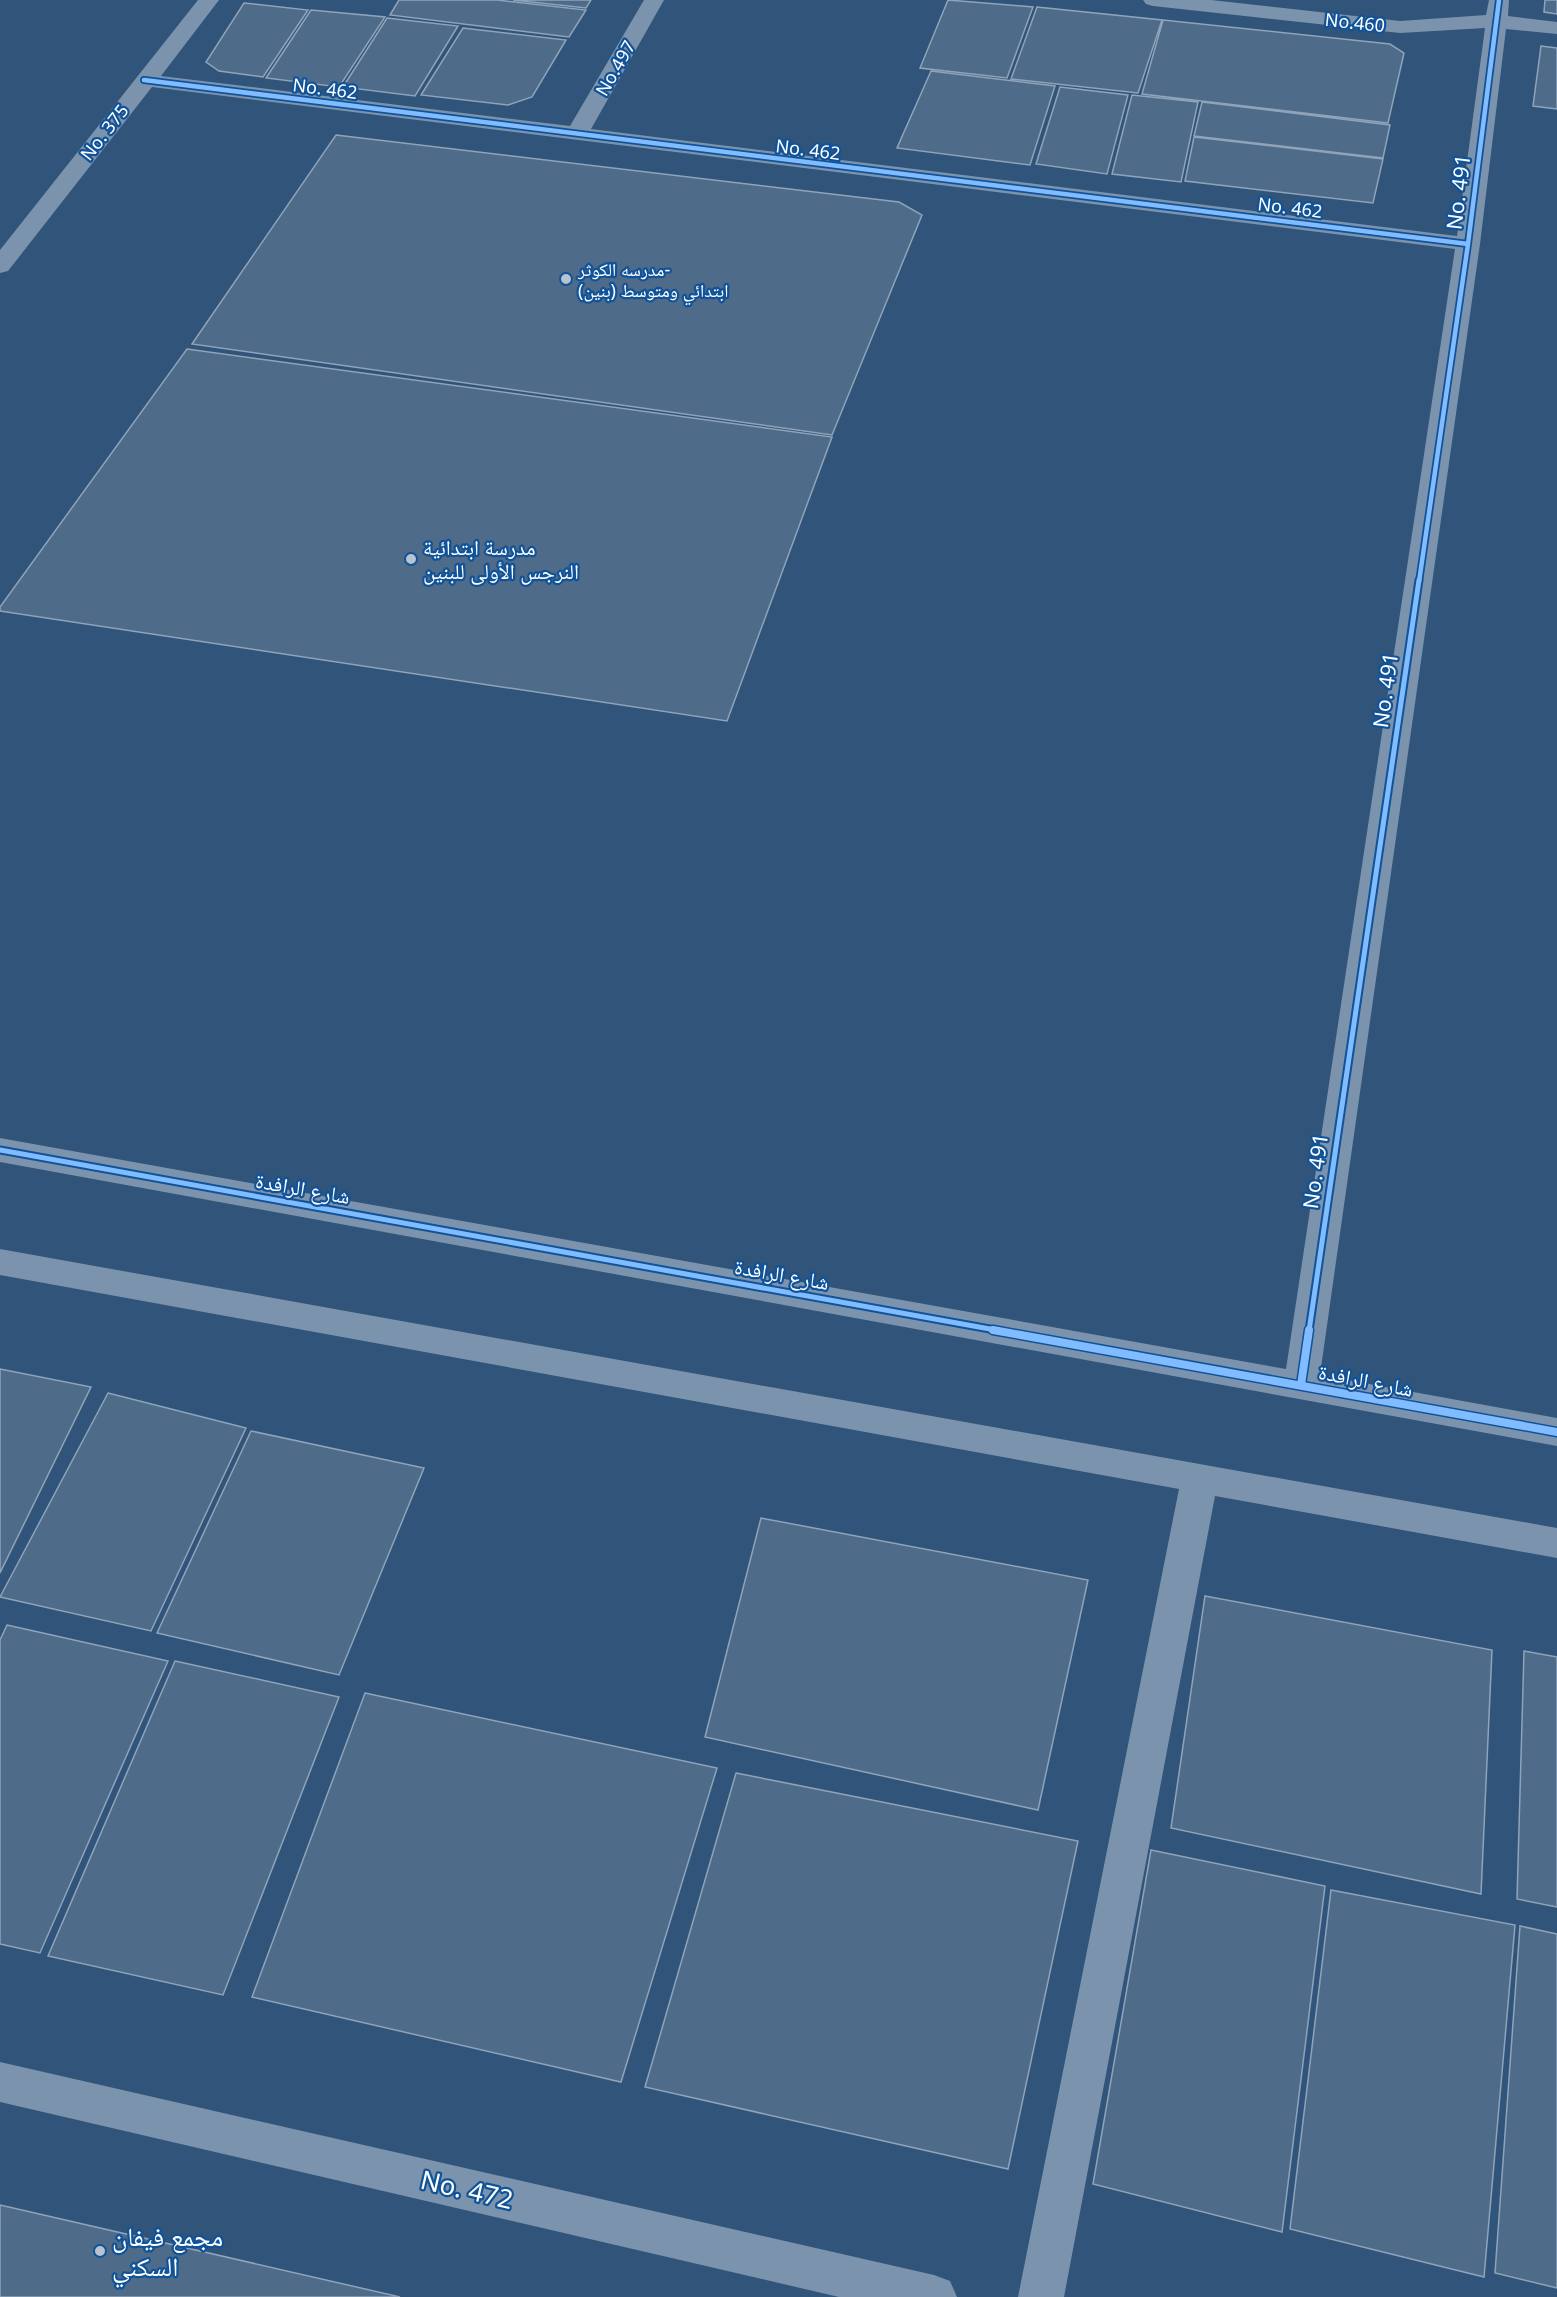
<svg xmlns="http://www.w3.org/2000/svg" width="1557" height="2297" font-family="'Noto Sans','Noto Naskh Arabic',sans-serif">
	<rect width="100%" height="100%" fill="#30547a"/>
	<path fill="#4e6b89" stroke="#8fa4ba" stroke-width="1.5" d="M 399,0 L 497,0 L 586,10 L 569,37 L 390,15 Z
		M 513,0 L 591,0 L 586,8 Z
		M 948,0 L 1033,7 L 1007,78 L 920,68 Z
		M 1545,0 L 1557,0 L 1557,14 L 1544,12 Z
		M 244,3 L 308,10 L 263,77 L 219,71 L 206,62 Z
		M 1037,7 L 1162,20 L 1138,93 L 1011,79 Z
		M 311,10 L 385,17 L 339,87 L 266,78 Z
		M 387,18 L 458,26 L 415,96 L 343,87 Z
		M 1163,20 L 1390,44 L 1404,53 L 1388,123 L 1142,94 Z
		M 463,28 L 566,40 L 532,97 L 508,105 L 421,95 Z
		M 1541,46 L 1557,48 L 1557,109 L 1533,106 Z
		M 931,71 L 1055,86 L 1030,165 L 897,148 Z
		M 1060,87 L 1128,95 L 1107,174 L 1036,164 Z
		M 1132,95 L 1198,102 L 1181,182 L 1112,174 Z
		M 1202,102 L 1390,125 L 1383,158 L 1194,136 Z
		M 336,135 L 899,202 L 922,215 L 832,435 L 192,344 Z
		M 1194,137 L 1383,159 L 1373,203 L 1185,181 Z
		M 187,349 L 832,437 L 727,721 L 0,611 L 0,607 Z
		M 0,1369 L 91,1387 L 0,1573 Z
		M 108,1393 L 246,1428 L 151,1631 L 0,1597 Z
		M 251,1431 L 424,1468 L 339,1675 L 157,1633 Z
		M 761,1518 L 1088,1580 L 1038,1810 L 705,1737 Z
		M 1205,1596 L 1492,1650 L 1481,1894 L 1171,1828 Z
		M 7,1625 L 168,1661 L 40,1953 L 0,1944 L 0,1640 Z
		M 1524,1651 L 1557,1657 L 1557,1907 L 1517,1899 Z
		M 175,1661 L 339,1697 L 223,1995 L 48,1956 Z
		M 365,1693 L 717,1768 L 621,2082 L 252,1997 Z
		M 736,1773 L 1078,1841 L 1008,2169 L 645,2087 Z
		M 1151,1850 L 1325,1886 L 1282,2232 L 1093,2184 Z
		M 1331,1890 L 1515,1925 L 1484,2277 L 1290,2229 Z
		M 1520,1926 L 1557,1934 L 1557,2288 L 1495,2273 Z
		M 0,2205 L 400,2297 L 0,2297 Z"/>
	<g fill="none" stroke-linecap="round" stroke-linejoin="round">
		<path fill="#7b93ad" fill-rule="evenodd" d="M 198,0 L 219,0 L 161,76 L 570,126 L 644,0 L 664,0 L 591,129 L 1457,236 L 1485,28 L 1400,33 L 1153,6 L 1146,4 L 1143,0 L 1211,0 L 1400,21 L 1486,15 L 1489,0 L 1509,0 L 1508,16 L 1557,22 L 1557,34 L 1506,29 L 1480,244 L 1320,1375 L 1557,1418 L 1557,1446 L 0,1162 L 0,1138 L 1286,1369 L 1455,249 L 152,87 L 8,271 L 0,273 L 0,250 Z
			M 0,1249 L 1557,1528 L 1557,1558 L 1215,1496 L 1064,2297 L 1018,2297 L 1179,1489 L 0,1275 Z
			M 0,2062 L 934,2275 L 950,2281 L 957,2297 L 839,2297 L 0,2102 Z"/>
		<g stroke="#115399" stroke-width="8">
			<path id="cycleway-far2" d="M 144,80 L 1468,244
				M 1419,582 L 1468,244 L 1499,0"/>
		</g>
		<g stroke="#115399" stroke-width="9">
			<path id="cycleway-far1" d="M 0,1150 L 1001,1331
				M 1309,1331 L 1419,580"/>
		</g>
		<g stroke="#115399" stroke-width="11">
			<path id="cycleway" d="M 993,1330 L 1557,1432
				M 1301,1385 L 1309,1330"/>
		</g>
		<use href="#cycleway-far2" stroke="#80bcff" stroke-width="4.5"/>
		<use href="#cycleway-far1" stroke="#80bcff" stroke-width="5"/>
		<use href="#cycleway" stroke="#80bcff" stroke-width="8"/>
	</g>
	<g fill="#b7c3d0" stroke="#115399" stroke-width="2">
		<circle cx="566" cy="279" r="6"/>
		<circle cx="411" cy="559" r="6"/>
		<circle cx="100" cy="2251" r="6"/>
	</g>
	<g text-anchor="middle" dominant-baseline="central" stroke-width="4.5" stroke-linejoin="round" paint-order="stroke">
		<g font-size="18" fill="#fff" stroke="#115399">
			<text transform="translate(1355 22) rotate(6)">No.460</text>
			<text transform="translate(615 68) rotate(-60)">No.497</text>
			<text transform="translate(325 88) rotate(7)">No. 462</text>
			<text transform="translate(104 132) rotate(-52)">No. 375</text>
			<text transform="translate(808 149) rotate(7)">No. 462</text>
			<text transform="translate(1290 207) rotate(7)">No. 462</text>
		</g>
		<g font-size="18" fill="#fff" stroke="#115399" text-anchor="start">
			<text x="578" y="269">مدرسه الكوثر-<tspan x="578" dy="21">ابتدائي ومتوسط (بنين)</tspan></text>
		</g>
		<g font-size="21" fill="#fff" stroke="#115399">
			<text transform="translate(1458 192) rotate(-83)">No. 491</text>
			<text transform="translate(1385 690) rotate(-82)">No. 491</text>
			<text transform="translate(1315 1171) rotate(-82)">No. 491</text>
			<text transform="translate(303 1188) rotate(10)">شارع الرافدة</text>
			<text transform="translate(782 1274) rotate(10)">شارع الرافدة</text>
			<text transform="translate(1366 1380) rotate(11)">شارع الرافدة</text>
		</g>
		<g font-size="21" fill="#fff" stroke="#115399" text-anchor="start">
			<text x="423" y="547">مدرسة ابتدائية<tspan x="423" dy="24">النرجس الأولى للبنين</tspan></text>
		</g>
		<g font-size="26" fill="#fff" stroke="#115399">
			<text transform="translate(467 2189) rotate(13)">No. 472</text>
		</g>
		<g font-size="26" fill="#fff" stroke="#115399" text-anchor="start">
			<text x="112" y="2236">مجمع فيفان<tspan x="112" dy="30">السكني</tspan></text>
		</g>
	</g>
</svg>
